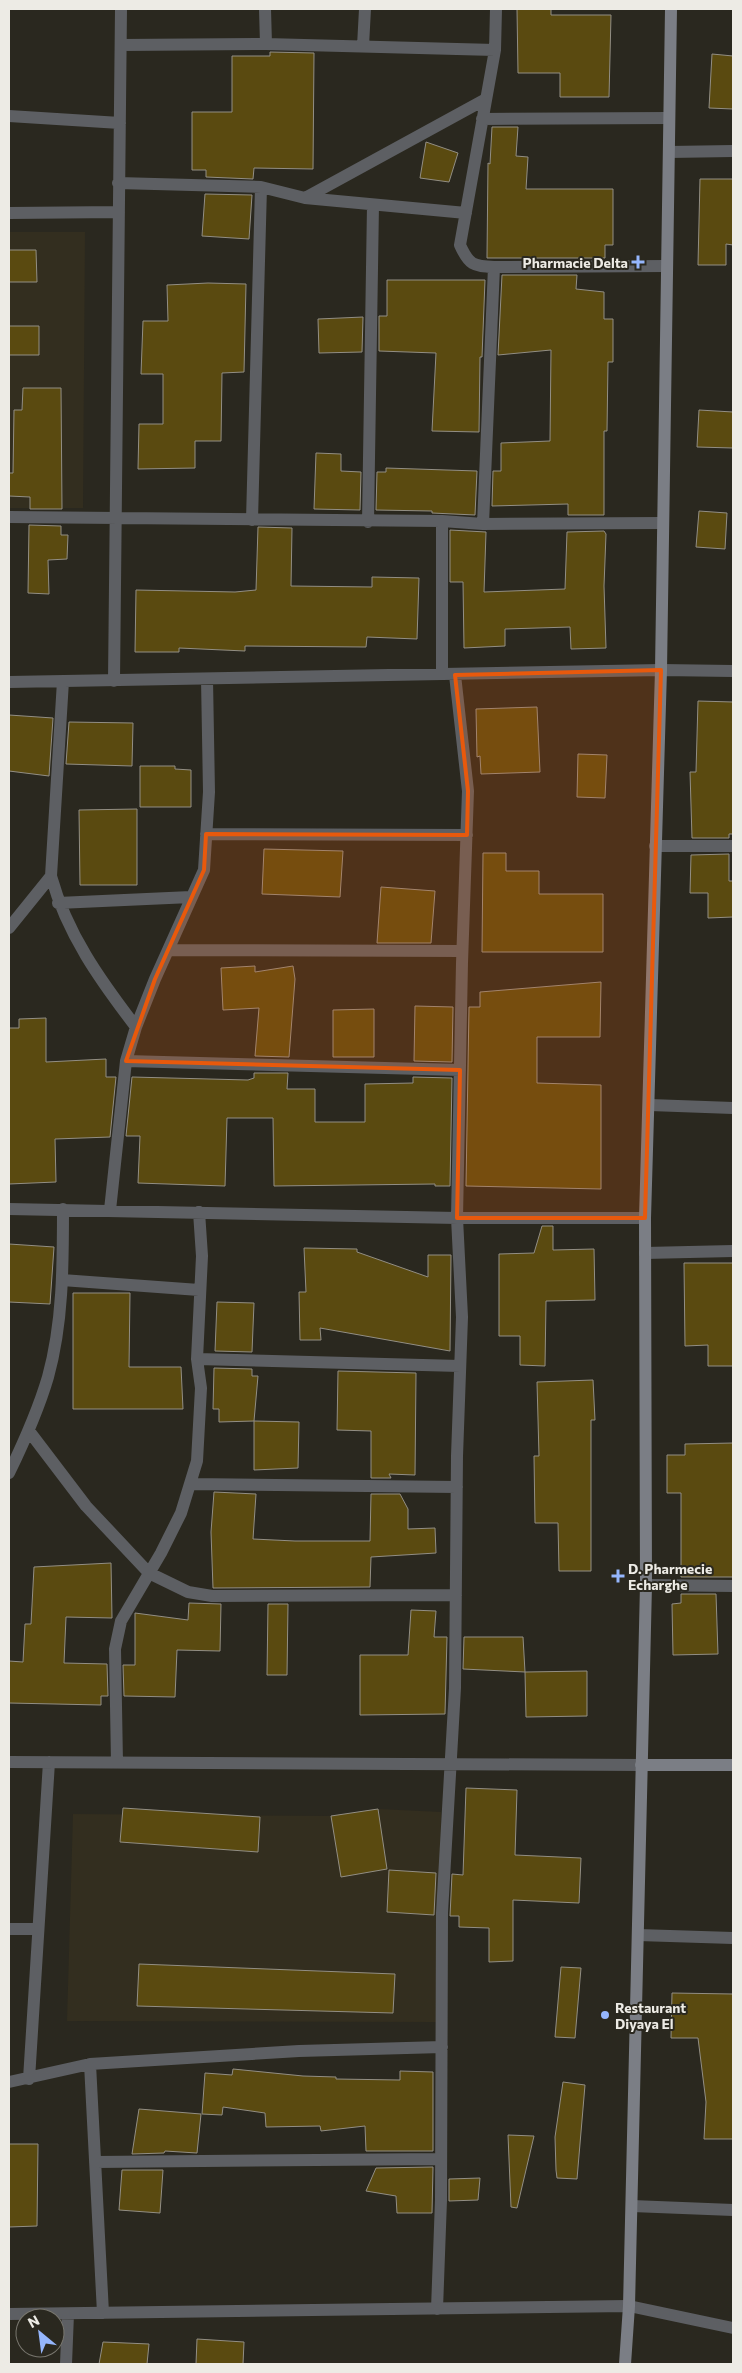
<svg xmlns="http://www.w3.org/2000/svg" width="742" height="2373" font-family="Commissioner,sans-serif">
	<rect width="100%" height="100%" fill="#2a281f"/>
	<path fill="#332e1f" d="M 9,232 L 85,232 L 83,508 L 9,508 Z
		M 378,1809 L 441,1812 L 439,2022 L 67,2021 L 73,1814 L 331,1816 Z"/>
	<path fill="#5a4a10" stroke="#928e84" d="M 517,9 L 551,9 L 551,15 L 611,15 L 609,97 L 560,97 L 560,73 L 518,73 Z
		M 270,52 L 314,53 L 313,169 L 254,168 L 253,179 L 206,177 L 206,170 L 192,170 L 192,112 L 232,112 L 232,56 L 270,56 Z
		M 712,54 L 733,56 L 733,109 L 709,108 Z
		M 492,127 L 518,127 L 516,156 L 528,157 L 526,189 L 613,189 L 613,245 L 605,245 L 605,258 L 487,258 L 488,163 L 490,164 Z
		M 426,142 L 458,153 L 449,182 L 420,178 Z
		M 700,179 L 733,179 L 733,245 L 726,244 L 726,265 L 698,265 Z
		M 205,194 L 252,195 L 249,239 L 202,236 Z
		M 9,250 L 36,250 L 37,282 L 9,282 Z
		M 502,275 L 577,275 L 576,289 L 604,292 L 604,319 L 613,319 L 613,362 L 608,362 L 607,431 L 604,431 L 604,515 L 568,515 L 568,504 L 492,506 L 493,471 L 501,471 L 501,443 L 550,441 L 551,350 L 498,355 Z
		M 387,280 L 485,280 L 482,357 L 480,357 L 479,432 L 432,431 L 436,353 L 379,351 L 379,316 L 387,316 Z
		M 208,283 L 246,284 L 244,372 L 222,373 L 221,441 L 195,441 L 195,468 L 138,469 L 139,424 L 163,424 L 163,374 L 141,374 L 143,321 L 168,321 L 167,285 Z
		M 363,317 L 362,352 L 319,353 L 318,319 Z
		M 9,326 L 39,326 L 39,355 L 9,355 Z
		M 23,388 L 61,388 L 62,509 L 30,509 L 30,497 L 9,496 L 9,473 L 13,473 L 14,410 L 22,410 Z
		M 699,410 L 733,412 L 733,448 L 697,447 Z
		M 316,453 L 341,454 L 341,471 L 361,472 L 360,510 L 314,509 Z
		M 386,468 L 477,471 L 475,515 L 432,513 L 432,511 L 376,510 L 377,472 L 386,472 Z
		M 699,511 L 727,513 L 725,549 L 696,547 Z
		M 29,525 L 61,526 L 61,535 L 68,535 L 67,559 L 48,560 L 49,594 L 28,593 Z
		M 258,527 L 292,528 L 291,586 L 372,587 L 372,577 L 419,578 L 417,639 L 367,637 L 366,647 L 245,646 L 245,651 L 179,648 L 179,652 L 135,652 L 136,590 L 235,592 L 256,590 Z
		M 450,530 L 486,532 L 484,592 L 565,589 L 567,532 L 604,531 L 606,534 L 604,586 L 606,648 L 571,649 L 570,627 L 505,629 L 505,646 L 464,648 L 463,582 L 450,582 Z
		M 698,701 L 733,702 L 733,834 L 729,834 L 729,838 L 692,838 L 690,772 L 696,772 Z
		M 537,707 L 540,772 L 481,774 L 480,756 L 477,757 L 476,709 Z
		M 9,715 L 53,718 L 49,776 L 9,771 Z
		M 69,722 L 133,723 L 132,766 L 66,764 Z
		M 578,754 L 607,755 L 605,798 L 577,797 Z
		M 140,766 L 175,766 L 175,769 L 191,770 L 191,807 L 140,807 Z
		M 137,809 L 137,885 L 80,885 L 79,810 Z
		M 264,849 L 343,851 L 340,897 L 262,894 Z
		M 483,853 L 506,853 L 506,871 L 539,871 L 539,894 L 603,894 L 603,952 L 482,952 Z
		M 729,854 L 729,881 L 733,881 L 733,917 L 708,918 L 708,893 L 690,893 L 691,855 Z
		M 381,887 L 435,891 L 431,943 L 377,943 Z
		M 255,966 L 255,972 L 293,966 L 295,979 L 289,1057 L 255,1056 L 259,1008 L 223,1010 L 221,968 Z
		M 601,982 L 600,1037 L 537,1037 L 537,1083 L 601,1085 L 601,1189 L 466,1186 L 469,1007 L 480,1007 L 480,992 Z
		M 415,1006 L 453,1007 L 452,1062 L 414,1061 Z
		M 374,1009 L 374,1057 L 333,1057 L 333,1010 Z
		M 46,1018 L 46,1062 L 106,1059 L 106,1077 L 116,1077 L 110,1137 L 55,1139 L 56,1182 L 9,1184 L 9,1028 L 19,1028 L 19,1019 Z
		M 254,1073 L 288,1073 L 287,1089 L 315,1089 L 315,1122 L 365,1122 L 365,1084 L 413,1083 L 413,1077 L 452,1078 L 450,1186 L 435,1186 L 435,1184 L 274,1186 L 273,1118 L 227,1118 L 225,1186 L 138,1183 L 140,1136 L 126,1136 L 132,1077 L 248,1080 L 254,1078 Z
		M 542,1226 L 553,1226 L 553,1250 L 594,1249 L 595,1300 L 546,1301 L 545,1366 L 520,1365 L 520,1336 L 499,1336 L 499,1254 L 534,1253 Z
		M 9,1244 L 54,1247 L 50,1304 L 9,1302 Z
		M 304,1248 L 357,1249 L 357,1252 L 428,1277 L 428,1255 L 451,1255 L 450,1351 L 320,1328 L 321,1340 L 300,1340 L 299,1292 L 306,1292 Z
		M 684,1263 L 733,1263 L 733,1366 L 708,1366 L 708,1345 L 685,1346 Z
		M 73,1293 L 130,1293 L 129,1367 L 181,1367 L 183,1409 L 73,1409 Z
		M 217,1302 L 254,1303 L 252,1352 L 215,1351 Z
		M 214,1368 L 252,1369 L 252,1376 L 258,1376 L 254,1421 L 219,1422 L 219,1409 L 213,1409 Z
		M 338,1371 L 416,1373 L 415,1475 L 389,1474 L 391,1478 L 371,1478 L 371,1431 L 337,1430 Z
		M 593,1380 L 595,1420 L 591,1420 L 591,1571 L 559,1571 L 558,1523 L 535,1523 L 534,1456 L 539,1456 L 537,1382 Z
		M 254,1421 L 299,1422 L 298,1468 L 254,1470 Z
		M 733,1443 L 733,1577 L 681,1577 L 681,1493 L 667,1493 L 667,1455 L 685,1455 L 685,1444 Z
		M 214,1492 L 256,1494 L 253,1539 L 295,1541 L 370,1541 L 371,1494 L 400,1494 L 408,1509 L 408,1529 L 435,1528 L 436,1553 L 371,1557 L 370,1587 L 213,1588 L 211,1532 Z
		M 111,1563 L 112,1618 L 66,1617 L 64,1663 L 107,1664 L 108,1696 L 101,1696 L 101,1705 L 9,1703 L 9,1661 L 23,1662 L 25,1624 L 31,1624 L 34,1567 Z
		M 681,1594 L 716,1594 L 718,1654 L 673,1655 L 672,1604 L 681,1603 Z
		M 189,1603 L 221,1604 L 220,1651 L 177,1650 L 175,1697 L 124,1696 L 123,1665 L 135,1665 L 135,1613 L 188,1620 Z
		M 268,1604 L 288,1604 L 287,1675 L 267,1675 Z
		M 411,1610 L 436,1611 L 434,1637 L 447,1637 L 445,1714 L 360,1715 L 360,1655 L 408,1655 Z
		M 464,1637 L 523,1637 L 525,1672 L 463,1669 Z
		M 587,1671 L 587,1716 L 526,1717 L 525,1672 Z
		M 466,1788 L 517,1790 L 515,1855 L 581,1858 L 579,1903 L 513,1900 L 513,1961 L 489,1962 L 489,1928 L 459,1927 L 459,1916 L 450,1916 L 452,1874 L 463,1875 Z
		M 123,1808 L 260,1817 L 258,1852 L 120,1842 Z
		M 378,1809 L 387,1869 L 341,1877 L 331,1816 Z
		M 389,1870 L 436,1873 L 434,1915 L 387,1912 Z
		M 139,1964 L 395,1974 L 393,2013 L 137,2006 Z
		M 561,1967 L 581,1968 L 575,2038 L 555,2037 Z
		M 672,1993 L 733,1994 L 733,2139 L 704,2139 L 706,2102 L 698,2038 L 671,2038 Z
		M 233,2069 L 303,2076 L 336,2077 L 336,2079 L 400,2080 L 400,2071 L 433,2072 L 433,2151 L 366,2151 L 365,2126 L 321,2131 L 320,2126 L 266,2127 L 265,2113 L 223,2107 L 222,2115 L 202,2114 L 205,2073 L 232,2075 Z
		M 563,2082 L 585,2085 L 577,2179 L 557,2178 L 556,2170 L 555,2137 Z
		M 139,2109 L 201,2114 L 197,2153 L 165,2151 L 164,2153 L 132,2154 Z
		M 508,2135 L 534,2136 L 517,2208 L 511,2207 Z
		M 9,2144 L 38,2144 L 37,2226 L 9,2227 Z
		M 433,2167 L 432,2213 L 397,2213 L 396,2196 L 366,2191 L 376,2168 Z
		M 122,2170 L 163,2170 L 160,2213 L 119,2210 Z
		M 480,2178 L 478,2200 L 449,2201 L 449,2179 Z
		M 197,2339 L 244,2342 L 243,2364 L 196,2364 Z
		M 103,2342 L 149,2344 L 147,2364 L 99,2364 Z"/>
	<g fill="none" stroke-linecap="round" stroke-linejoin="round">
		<path stroke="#5d5f63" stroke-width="12" d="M 265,9 L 266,44
			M 496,9 L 495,50 L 460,245 C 469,265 473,266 494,267 L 666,266
			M 121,45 L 266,44 L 495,50
			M 363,46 L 365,9
			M 9,116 L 120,123
			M 482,119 L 669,118
			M 669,152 L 733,151
			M 118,183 L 261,187 L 305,198 L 466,213
			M 305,198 L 486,99
			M 9,213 L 119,212
			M 9,517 L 442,521 L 483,524 L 663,523
			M 252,520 L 261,187
			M 368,522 L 373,205
			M 483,524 L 494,267
			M 442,674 L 442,521
			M 63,681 L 51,876 C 67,934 100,980 136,1027
			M 114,681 L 121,9
			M 9,682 L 661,670 L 733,671
			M 206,834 L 467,835
			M 655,846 L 733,846
			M 58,903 L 191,897
			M 9,928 L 51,876
			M 168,950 L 462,951
			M 126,1061 L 460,1070
			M 650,1105 L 733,1108
			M 9,1209 L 457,1218 L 645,1218
			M 110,1210 L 126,1061 L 136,1027 L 155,979 L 204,870 L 209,792 L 207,679
			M 645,1253 L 733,1251
			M 62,1280 L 199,1290
			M 197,1359 L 460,1366
			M 29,1431 L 86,1506 L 149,1573 L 188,1592 L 212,1596 L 456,1595
			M 9,1473 C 24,1442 38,1411 48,1377 C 63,1323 63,1265 63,1209
			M 191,1484 L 457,1487
			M 646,1585 L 733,1586
			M 9,1762 L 641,1765
			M 117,1763 L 115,1649 L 121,1621 L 161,1553 L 181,1513 L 197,1461 L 201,1388 L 197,1359 L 202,1256 L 199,1212
			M 9,1929 L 37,1929
			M 638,1935 L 733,1938
			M 90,2064 L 103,2313
			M 29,2079 L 49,1762
			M 9,2082 L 90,2064 L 299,2051 L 442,2047
			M 95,2162 L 441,2159
			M 632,2206 L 733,2210
			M 437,2309 L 441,2200 L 442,1913 L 455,1688 L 457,1456 L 462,1317 L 457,1218 L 462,963 L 468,791 L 455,675
			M 9,2314 L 629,2306 L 733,2328
			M 66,2364 L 68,2314"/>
		<path stroke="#7b7e85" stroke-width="12" d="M 641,1765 L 733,1765
			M 625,2364 L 629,2306 L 646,1585 L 645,1218 L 661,670 L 671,9"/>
	</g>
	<path fill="#e8590c" fill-opacity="0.2" stroke="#e8590c" stroke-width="4" stroke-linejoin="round" d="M 661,670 L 645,1218 L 457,1218 L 460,1070 L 126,1061 L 155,979 L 204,870 L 206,834 L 467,835 L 468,791 L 455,675 Z"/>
	<g fill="#95b6fd" stroke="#2a281f" stroke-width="2">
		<path d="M635.5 254.5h5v5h5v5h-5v5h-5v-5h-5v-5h5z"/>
		<path d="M615.5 1568.5h5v5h5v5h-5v5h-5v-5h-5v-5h5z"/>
		<circle cx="605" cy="2015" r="5"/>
	</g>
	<g text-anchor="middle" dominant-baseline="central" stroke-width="4" stroke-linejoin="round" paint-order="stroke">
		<g font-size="14" font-weight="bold" fill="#edebe5" stroke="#2a281f" text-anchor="start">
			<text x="628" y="262" text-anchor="end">Pharmacie Delta</text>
			<text x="628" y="1568">D. Pharmecie<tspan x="628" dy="16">Echarghe</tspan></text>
			<text x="615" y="2007">Restaurant<tspan x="615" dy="16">Diyaya El</tspan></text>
		</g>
	</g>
	<rect width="742" height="2373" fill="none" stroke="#edebe5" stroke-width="20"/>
	<g transform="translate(40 2333) rotate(331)"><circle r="24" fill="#2a281f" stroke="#78766e"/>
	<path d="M0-4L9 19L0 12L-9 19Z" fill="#95b6fd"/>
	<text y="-8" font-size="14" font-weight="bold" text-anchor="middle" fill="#edebe5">N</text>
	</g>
</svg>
